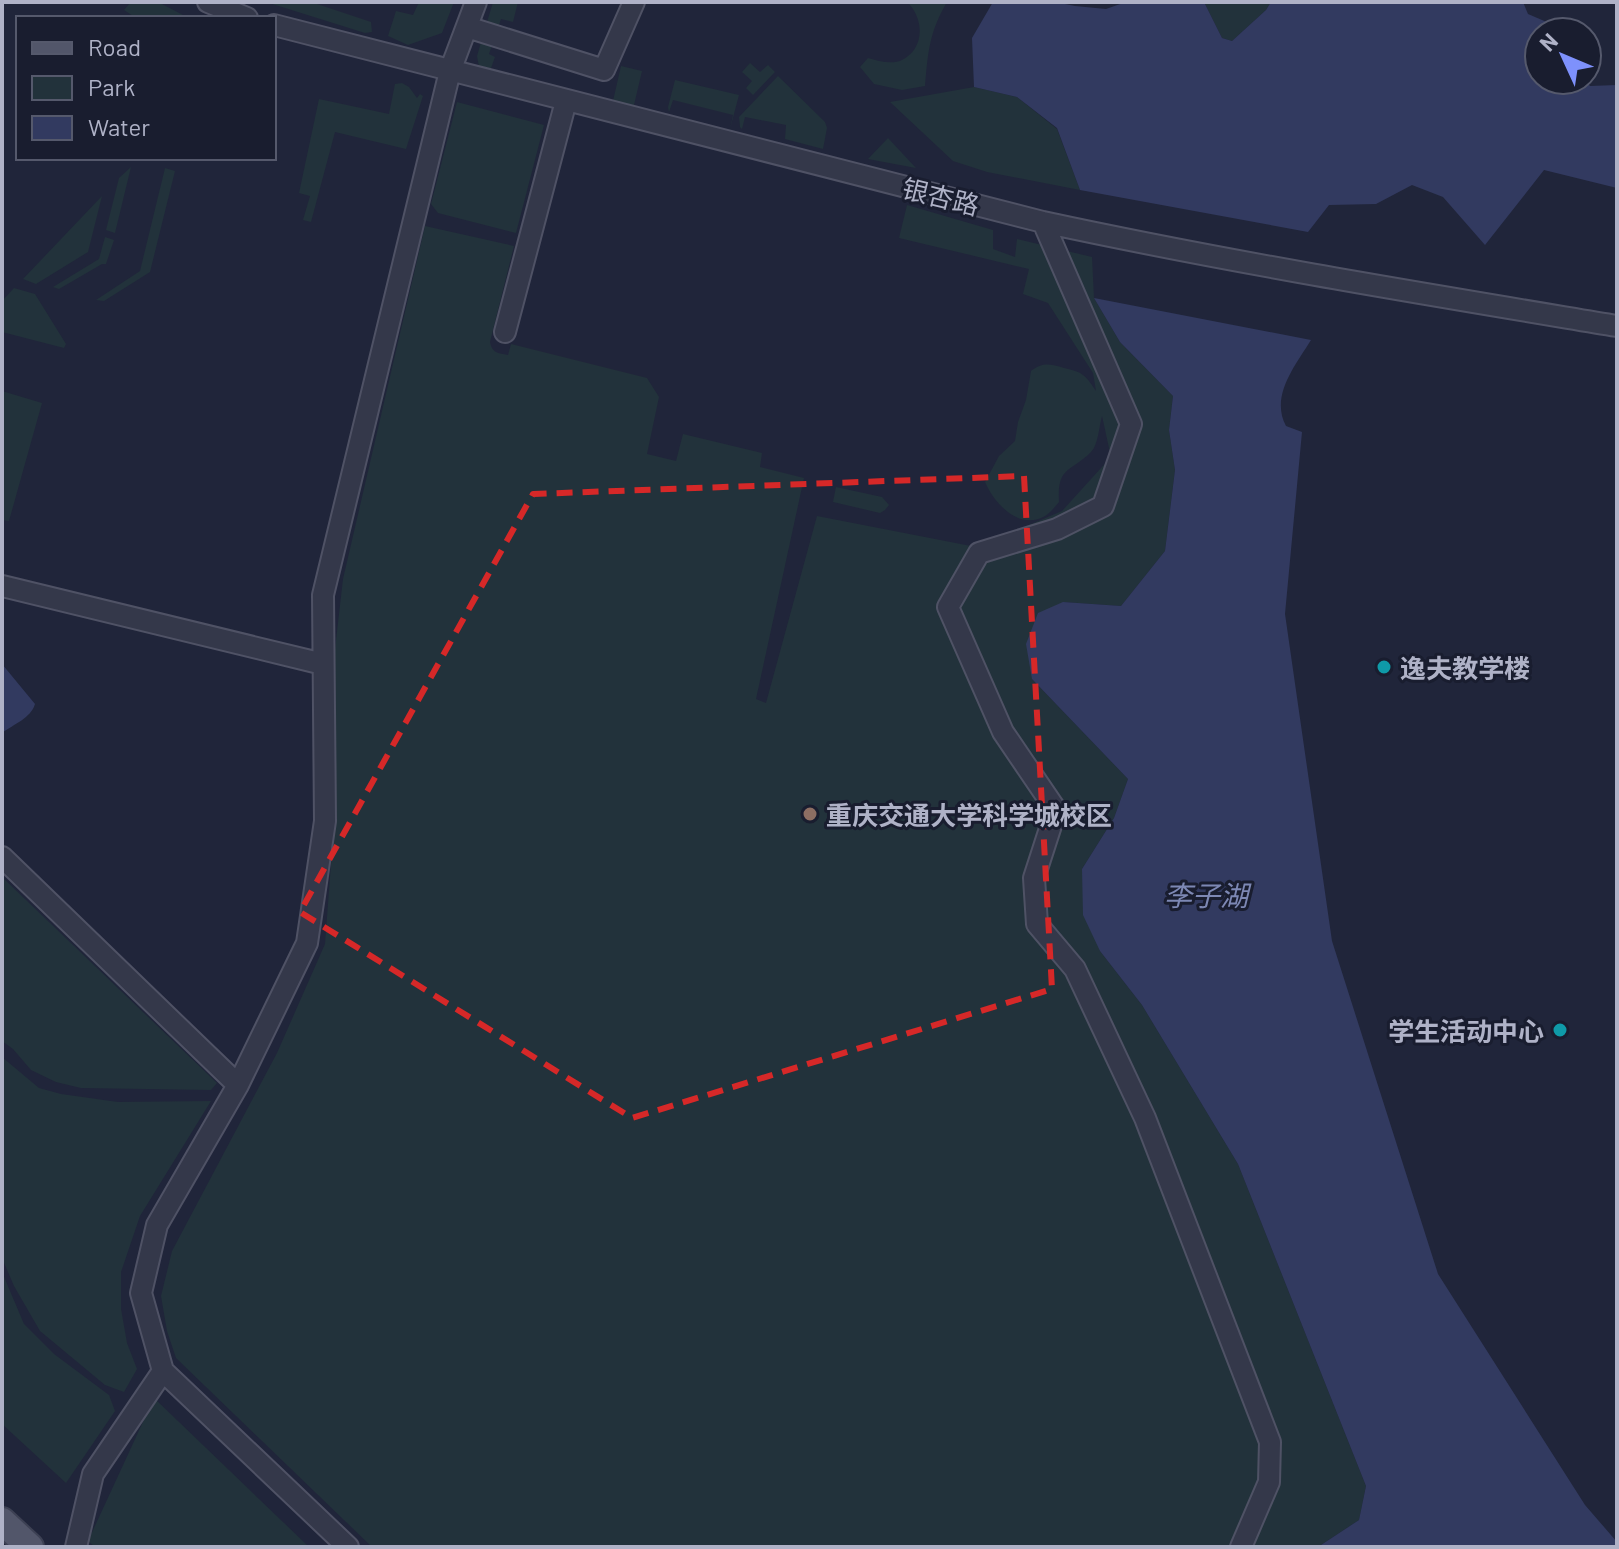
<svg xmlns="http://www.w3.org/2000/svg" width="1619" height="1549" font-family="Barlow,'Noto Sans SC',sans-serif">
	<rect width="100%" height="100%" fill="#20253a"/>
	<path fill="#22323b" d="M 131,2 L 158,2 L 183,15 L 182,18 L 136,18 L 124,10 Z
		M 266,2 L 311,2 L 371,22 L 372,32 L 365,33 Z
		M 419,2 L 454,2 L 442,33 L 408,45 L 388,36 L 396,11 L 413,15 Z
		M 493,2 L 518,2 L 513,22 L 501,19 L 489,54 L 495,57 L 490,71 L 479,67 L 477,56 Z
		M 907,2 L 947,2 C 929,33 928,52 925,86 L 902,90 L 874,84 L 860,67 L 868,58 C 878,61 890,64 900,61 C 925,50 925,19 907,2 Z
		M 1204,2 L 1271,2 L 1266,10 L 1232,41 L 1222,38 Z
		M 750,63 L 760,72 L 768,65 L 775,72 L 753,95 L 746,88 L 752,81 L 742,72 Z
		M 621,66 L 642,71 L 634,105 L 613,101 Z
		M 778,76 L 825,122 L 827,128 L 823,149 L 785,139 L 786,125 L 745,117 L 742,129 L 740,127 L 739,117 Z
		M 675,80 L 739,95 L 730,129 L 733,115 L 673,100 L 669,112 L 668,107 Z
		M 402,83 L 409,87 L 417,98 L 420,94 L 423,96 L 406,149 L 335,132 L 311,222 L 303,220 L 310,196 L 299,193 L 319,99 L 389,114 L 395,84 Z
		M 974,87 L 1017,97 L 1057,129 L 1080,190 L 987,172 L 953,161 L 890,102 Z
		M 457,102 L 544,125 L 516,233 L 438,213 L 431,204 Z
		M 888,138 L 916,168 L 868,159 Z
		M 131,167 L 115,233 L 106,230 L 119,178 Z
		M 165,168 L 175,171 L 150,272 L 104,301 L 96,300 L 140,271 Z
		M 102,196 L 88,252 L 36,284 L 23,279 Z
		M 907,205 L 993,230 L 993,249 L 1015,257 L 1017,239 L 1092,257 L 1094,298 L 1120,342 L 1173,396 L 1169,430 L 1175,470 L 1165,551 L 1121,606 L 1063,602 L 1032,679 L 1128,779 L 1114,818 L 1082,869 L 1100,951 L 1142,1005 L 1238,1164 L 1366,1486 L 1359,1520 L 1318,1547 L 372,1547 L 176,1358 L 167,1331 L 161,1296 L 172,1251 L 277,1053 L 325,944 L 336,797 L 335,649 L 343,579 L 425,226 L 514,246 L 490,342 C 492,353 498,353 508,355 L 511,344 L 647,378 L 659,397 L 647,454 L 676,461 L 683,434 L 762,453 L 760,467 L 804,478 L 756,699 L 766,703 L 817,516 L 971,546 L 1017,530 L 1062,511 L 1111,457 L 1102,416 C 1099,427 1098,445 1091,452 C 1070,473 1057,466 1059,502 C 1055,507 1050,513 1045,516 C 1019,531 994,503 985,482 L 999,456 L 1015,441 L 1018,422 L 1026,400 L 1031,371 C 1043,362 1050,364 1064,368 C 1082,372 1085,374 1096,391 L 1093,373 L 1048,303 L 1023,294 L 1029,269 L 899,238 Z
		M 105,237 L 114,240 L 106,264 L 102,264 L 59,289 L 53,287 L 99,259 Z
		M 14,288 L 35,294 L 66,344 L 64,348 L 2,332 L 2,301 Z
		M 2,391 L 42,403 L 9,521 L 2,520 Z
		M 836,487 L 882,497 L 889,505 L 885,510 L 880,513 L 833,502 Z
		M 2,877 L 217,1083 L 211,1090 L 81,1088 L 56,1082 L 31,1070 L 13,1049 L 2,1041 Z
		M 2,1057 L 39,1088 L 61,1094 L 118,1102 L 211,1101 L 140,1216 L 121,1272 L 121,1309 L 127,1343 L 137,1369 L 124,1392 L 105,1385 L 40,1331 L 14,1286 L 2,1258 Z
		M 2,1272 L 24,1324 L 54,1354 L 109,1395 L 115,1411 L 66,1483 L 2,1424 Z
		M 154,1398 L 309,1547 L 95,1547 L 88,1541 Z"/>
	<path fill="#323a60" d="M 993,2 L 1055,2 L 1075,6 L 1106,9 L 1126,2 L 1204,2 L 1222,38 L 1232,41 L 1266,10 L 1271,2 L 1523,2 L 1528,14 L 1549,23 L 1551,32 L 1539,32 L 1539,80 L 1585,80 L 1590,86 L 1617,85 L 1617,188 L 1544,170 L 1485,245 L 1443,197 L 1412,185 L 1376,204 L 1329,205 L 1308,232 L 1080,190 L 1057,128 L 1017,97 L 974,87 L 972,38 Z
		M 1094,298 L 1311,340 C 1295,366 1270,396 1286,426 L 1302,432 L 1285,614 L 1332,941 L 1438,1274 L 1585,1505 L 1617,1542 L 1617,1547 L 1318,1547 L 1359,1520 L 1366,1486 L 1238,1164 L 1142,1005 L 1100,951 L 1083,915 L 1082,869 L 1114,818 L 1128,779 L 1032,679 L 1026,644 L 1038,613 L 1063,602 L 1121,606 L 1165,551 L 1175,470 L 1169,430 L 1173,396 L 1120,342 Z
		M 2,664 L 35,704 C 31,718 14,724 2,733 Z"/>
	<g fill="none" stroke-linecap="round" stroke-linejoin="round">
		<g stroke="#4f5265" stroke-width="24">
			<path id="minor" d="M 208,2 L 247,18
				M 274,25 L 1043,222 C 1233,263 1425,294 1617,326
				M 467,27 L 604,70 L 634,2
				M 1043,222 L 1131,424 L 1103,506 L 1057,529 L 979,553 L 948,607 L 1003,732 L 1056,810 L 1034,878 L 1037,924 L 1075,969 L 1145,1118 L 1270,1442 L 1269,1482 L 1241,1547
				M 505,332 L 566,101
				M 2,586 L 323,664
				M 2,857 L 238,1085
				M 76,1547 L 93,1474 L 163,1371
				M 348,1547 L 163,1371 L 141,1293 L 157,1225 L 238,1085 L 307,943 L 325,821 L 323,595 L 450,71 L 476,2"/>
		</g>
		<g stroke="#3d4154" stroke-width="30">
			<path id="major" d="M 2,1521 L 30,1547"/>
		</g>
		<use href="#minor" stroke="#34384a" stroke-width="20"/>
		<use href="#major" stroke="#52566a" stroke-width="26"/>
	</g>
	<path fill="none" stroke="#d62828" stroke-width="6" stroke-dasharray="16 10" stroke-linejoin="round" d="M 1024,476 L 1052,989 L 632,1118 L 300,912 L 533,494 Z"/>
	<g fill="#0f9aa8" stroke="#191d2f" stroke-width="3">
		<circle cx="1384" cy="667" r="8"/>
		<circle cx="1560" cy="1030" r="8"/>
	</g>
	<circle fill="#8d6e63" stroke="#191d2f" stroke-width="3" cx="810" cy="814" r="8"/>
	<g text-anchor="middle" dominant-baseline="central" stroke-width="6" stroke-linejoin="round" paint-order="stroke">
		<g font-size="26" fill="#afb2c7" stroke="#191d2f">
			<text transform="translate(941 196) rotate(14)">银杏路</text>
		</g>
		<g font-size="26" font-weight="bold" fill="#afb2c7" stroke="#191d2f" text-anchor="start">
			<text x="1400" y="667">逸夫教学楼</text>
			<text x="826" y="814">重庆交通大学科学城校区</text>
			<text x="1544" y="1030" text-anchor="end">学生活动中心</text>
		</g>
		<g font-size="28" font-style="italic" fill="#7d88b4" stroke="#191d2f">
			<text x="1206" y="895">李子湖</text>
		</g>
	</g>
	<rect width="1619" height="1549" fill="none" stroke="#afb2c7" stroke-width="8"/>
	<rect x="16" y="16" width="260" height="144" fill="#191d2f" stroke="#55596c" stroke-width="2"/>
	<rect x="32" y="42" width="40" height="12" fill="#52566a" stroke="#55596c" stroke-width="2"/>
	<text x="88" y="56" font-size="24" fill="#afb2c7">Road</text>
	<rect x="32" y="76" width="40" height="24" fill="#22323b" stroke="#55596c" stroke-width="2"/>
	<text x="88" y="96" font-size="24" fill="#afb2c7">Park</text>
	<rect x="32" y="116" width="40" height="24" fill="#323a60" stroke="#55596c" stroke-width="2"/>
	<text x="88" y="136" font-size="24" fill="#afb2c7">Water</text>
	<g transform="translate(1563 56) rotate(314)"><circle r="38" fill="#191d2f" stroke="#55596c" stroke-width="2"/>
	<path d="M0-6L14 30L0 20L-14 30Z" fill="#7e91fc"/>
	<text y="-12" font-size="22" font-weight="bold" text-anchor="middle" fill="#afb2c7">N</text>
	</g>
</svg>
